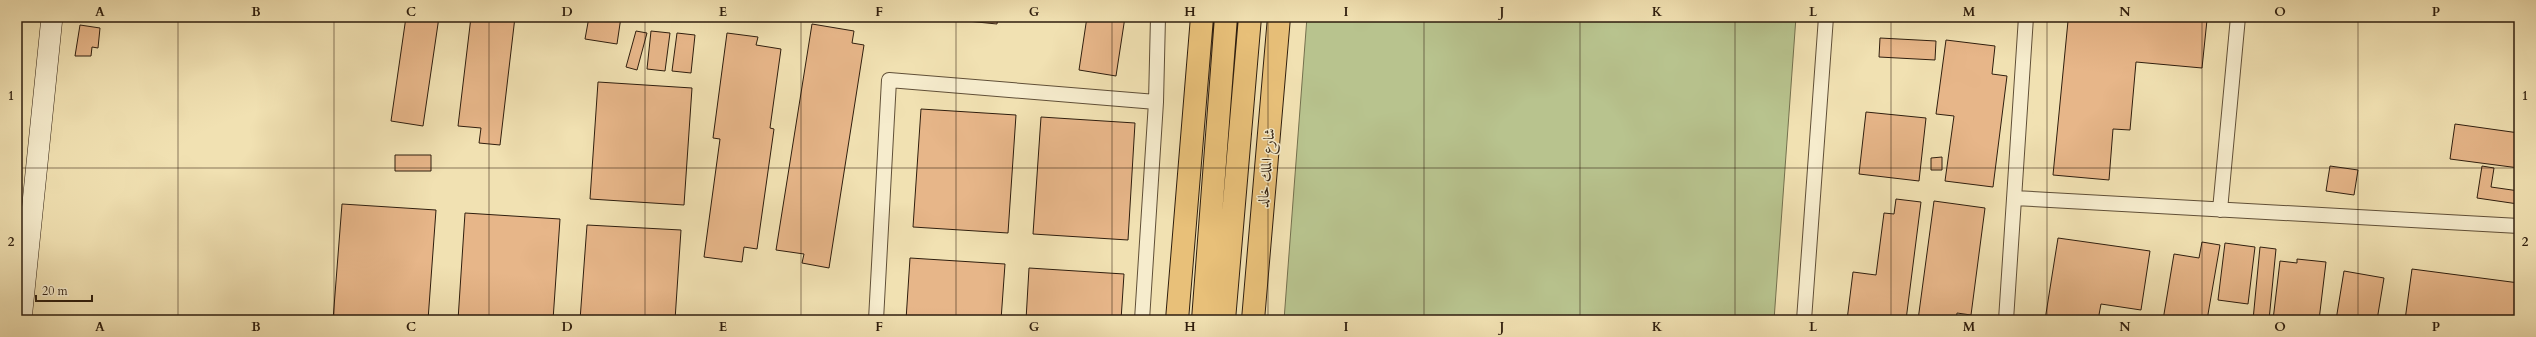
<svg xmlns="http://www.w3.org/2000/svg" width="2536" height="337" font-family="Cardo,Amiri,serif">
	<rect width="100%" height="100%" fill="#f1e1b2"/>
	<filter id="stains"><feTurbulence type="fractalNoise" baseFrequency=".005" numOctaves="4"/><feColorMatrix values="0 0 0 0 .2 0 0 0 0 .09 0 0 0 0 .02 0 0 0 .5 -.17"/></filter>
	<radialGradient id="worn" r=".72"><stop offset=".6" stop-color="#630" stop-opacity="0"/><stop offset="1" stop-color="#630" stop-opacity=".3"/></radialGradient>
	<path fill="#b8c38e" stroke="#74704e" d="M 1307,17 L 1796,17 L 1774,320 L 1284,320 Z"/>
	<path fill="#e7b689" stroke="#2f1e0e" d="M 406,17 L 439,17 L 423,126 L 391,121 Z
		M 471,17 L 515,17 L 500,145 L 479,143 L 481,128 L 458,126 Z
		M 589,17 L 621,17 L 617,44 L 585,39 Z
		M 957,17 L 998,17 L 997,24 L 957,20 Z
		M 1087,17 L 1125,17 L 1116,76 L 1079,70 Z
		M 2047,17 L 2176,17 L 2207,20 L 2202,68 L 2136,62 L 2130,130 L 2113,129 L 2109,180 L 2053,175 L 2068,21 Z
		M 812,24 L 854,31 L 852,43 L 864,45 L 829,268 L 802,263 L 804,254 L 776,250 Z
		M 80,25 L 100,28 L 98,48 L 92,47 L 91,56 L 75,56 Z
		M 636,31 L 647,33 L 637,70 L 626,67 Z
		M 651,31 L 670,33 L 665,71 L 647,69 Z
		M 677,33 L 695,35 L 691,73 L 672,71 Z
		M 727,33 L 758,37 L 756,45 L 781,49 L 770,128 L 774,129 L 757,249 L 744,247 L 742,262 L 704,257 L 720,139 L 713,138 Z
		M 1880,38 L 1936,41 L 1935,60 L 1879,57 Z
		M 1946,40 L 1995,46 L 1992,74 L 2007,76 L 1993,187 L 1945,181 L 1954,116 L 1936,114 Z
		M 598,82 L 692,88 L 684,205 L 590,199 Z
		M 921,109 L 1016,115 L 1008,233 L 913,227 Z
		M 1866,112 L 1926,118 L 1919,181 L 1859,174 Z
		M 1041,117 L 1135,123 L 1128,240 L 1033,234 Z
		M 2455,124 L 2519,133 L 2519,168 L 2450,159 Z
		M 395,155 L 431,155 L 431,171 L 395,171 Z
		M 1942,157 L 1942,170 L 1931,170 L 1931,158 Z
		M 2330,166 L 2358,170 L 2354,195 L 2326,191 Z
		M 2482,166 L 2494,168 L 2491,187 L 2519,191 L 2518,204 L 2477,198 Z
		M 1896,199 L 1921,202 L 1906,320 L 1847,320 L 1853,272 L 1876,275 L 1884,213 L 1894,214 Z
		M 1934,201 L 1985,208 L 1971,315 L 1957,313 L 1956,320 L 1918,320 Z
		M 342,204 L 436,210 L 428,320 L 333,320 Z
		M 465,213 L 560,219 L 553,320 L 458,320 Z
		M 587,225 L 681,230 L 675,320 L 580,320 Z
		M 2058,238 L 2150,251 L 2141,310 L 2101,304 L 2098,320 L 2045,320 Z
		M 2202,242 L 2220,245 L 2207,320 L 2163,320 L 2174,254 L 2199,258 Z
		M 2225,243 L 2255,247 L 2248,304 L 2218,300 Z
		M 2260,247 L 2276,249 L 2269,320 L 2253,320 Z
		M 910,258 L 1005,264 L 1001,320 L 906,320 Z
		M 2297,259 L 2326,262 L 2319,320 L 2273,320 L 2280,261 L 2297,263 Z
		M 1029,268 L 1124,274 L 1121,320 L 1026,320 Z
		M 2412,269 L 2519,283 L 2519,320 L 2405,320 Z
		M 2344,271 L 2384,278 L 2377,320 L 2336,320 Z"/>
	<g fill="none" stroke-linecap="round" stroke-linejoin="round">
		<g stroke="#604f37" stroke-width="16">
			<path id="street" d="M 2014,198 L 2519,226
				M 2220,210 L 2238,17
				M 876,320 L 889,80 L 1156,102
				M 1142,320 L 1156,102 L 1158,17
				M 1804,320 L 1826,17
				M 2006,320 L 2026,17"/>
		</g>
		<g stroke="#2f1e0e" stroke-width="22">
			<path id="secondary" d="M 21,320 L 52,17"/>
		</g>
		<g stroke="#2f1e0e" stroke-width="24">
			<path id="primary" d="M 1177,320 L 1202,17
				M 1203,320 L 1226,17
				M 1224,320 L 1250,17
				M 1253,320 L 1279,17"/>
		</g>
		<use href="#street" stroke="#f6eccd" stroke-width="14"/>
		<use href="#secondary" stroke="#f6eccd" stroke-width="21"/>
		<use href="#primary" stroke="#e8c079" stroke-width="22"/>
	</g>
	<path fill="none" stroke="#2f1e0e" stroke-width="1" stroke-opacity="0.55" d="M 178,17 L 178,320M 334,17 L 334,320M 489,17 L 489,320M 645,17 L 645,320M 801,17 L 801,320M 956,17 L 956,320M 1112,17 L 1112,320M 1268,17 L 1268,320M 1424,17 L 1424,320M 1580,17 L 1580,320M 1735,17 L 1735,320M 1891,17 L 1891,320M 2047,17 L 2047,320M 2202,17 L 2202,320M 2358,17 L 2358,320M 17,168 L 2519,168"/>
	<g text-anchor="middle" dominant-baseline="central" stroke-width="3" stroke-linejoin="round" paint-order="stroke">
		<g font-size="15" fill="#2f1e0e" stroke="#f6eccd">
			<text transform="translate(1266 168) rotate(-85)">شارع الملك خالد</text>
		</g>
	</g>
	<rect width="2536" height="337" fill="none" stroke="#f1e1b2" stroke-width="44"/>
	<path d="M36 295v6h56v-6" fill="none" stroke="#2f1e0e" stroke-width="2"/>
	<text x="42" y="295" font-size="12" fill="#2f1e0e" stroke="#f6eccd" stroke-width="3" paint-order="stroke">20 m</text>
	<rect x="22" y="22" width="2492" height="293" fill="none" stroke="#2f1e0e" stroke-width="1.5"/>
	<g font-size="13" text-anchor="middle" font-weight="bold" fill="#2f1e0e">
		<text x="100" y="16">A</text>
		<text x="256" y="16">B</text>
		<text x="411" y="16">C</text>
		<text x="567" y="16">D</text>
		<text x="723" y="16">E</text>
		<text x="879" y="16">F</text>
		<text x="1034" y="16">G</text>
		<text x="1190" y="16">H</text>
		<text x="1346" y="16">I</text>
		<text x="1502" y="16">J</text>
		<text x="1657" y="16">K</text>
		<text x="1813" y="16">L</text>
		<text x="1969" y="16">M</text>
		<text x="2125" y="16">N</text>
		<text x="2280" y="16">O</text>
		<text x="2436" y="16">P</text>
		<text x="11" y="100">1</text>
		<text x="2525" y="100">1</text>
		<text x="11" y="246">2</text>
		<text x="2525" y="246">2</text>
		<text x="100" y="331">A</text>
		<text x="256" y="331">B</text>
		<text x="411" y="331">C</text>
		<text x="567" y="331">D</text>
		<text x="723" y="331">E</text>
		<text x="879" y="331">F</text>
		<text x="1034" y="331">G</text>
		<text x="1190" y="331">H</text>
		<text x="1346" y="331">I</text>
		<text x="1502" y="331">J</text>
		<text x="1657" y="331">K</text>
		<text x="1813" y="331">L</text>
		<text x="1969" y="331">M</text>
		<text x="2125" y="331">N</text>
		<text x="2280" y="331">O</text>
		<text x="2436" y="331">P</text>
	</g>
	<rect width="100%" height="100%" filter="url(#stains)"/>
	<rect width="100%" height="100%" fill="url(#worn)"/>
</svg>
